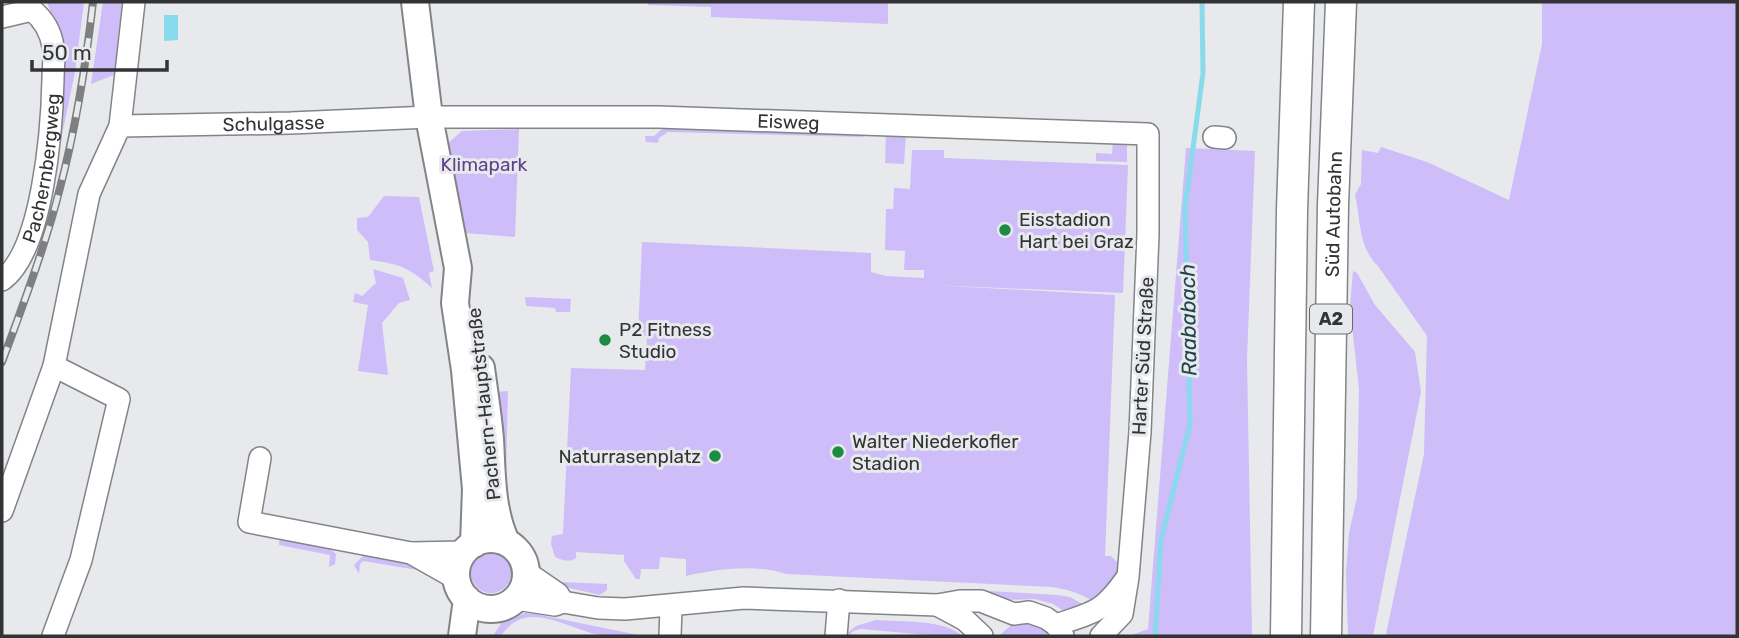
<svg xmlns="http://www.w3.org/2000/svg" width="1739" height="638" font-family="Rubik,sans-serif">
	<rect width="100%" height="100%" fill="#e7e9ec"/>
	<path fill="#cebdf8" d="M 47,2 L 84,2 L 75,72 L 48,203 L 58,34 Z
		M 103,2 L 122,2 L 114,75 L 91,84 Z
		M 648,2 L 888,2 L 888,24 L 711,17 L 711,7 L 648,5 Z
		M 1542,2 L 1737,2 L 1737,636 L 1390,636 L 1386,634 L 1424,454 L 1427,336 L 1378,266 C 1358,247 1361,220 1355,195 L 1361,184 L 1362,150 L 1378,153 L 1381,147 L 1427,162 L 1509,200 L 1542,44 Z
		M 669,127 L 863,134 L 866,135 L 863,137 L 668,132 L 659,138 L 658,143 L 646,142 L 645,136 L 654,136 L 663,128 Z
		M 519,129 L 515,237 L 465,233 L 447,144 L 462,131 Z
		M 886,133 L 906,134 L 904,164 L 885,163 Z
		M 1113,139 L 1122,140 L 1127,146 L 1127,162 L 1096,161 L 1096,153 L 1112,154 Z
		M 1186,148 L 1255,151 L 1247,359 L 1252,636 L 1129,636 L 1148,629 Z
		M 912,150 L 944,150 L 944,158 L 1128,165 L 1123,293 L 931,285 L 1115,295 L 1105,556 L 1111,556 L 1117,562 L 1117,577 L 1099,606 C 1084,594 1071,590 1052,587 L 786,574 C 756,564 717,569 686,576 L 686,559 L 660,557 L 659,569 L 641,569 L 640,579 L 636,579 L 624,561 L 624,555 L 576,552 L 576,558 C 570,563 561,560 555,557 L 551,544 L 552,536 L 563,534 L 571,368 L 645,370 L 647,336 L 638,336 L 642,242 L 871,253 L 871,272 L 886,276 L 924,278 L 924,270 L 904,270 L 905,251 L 885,250 L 886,209 L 893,209 L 894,188 L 910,189 Z
		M 384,196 L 419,197 L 434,271 L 429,273 L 432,288 C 410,268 400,264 370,260 L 368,242 L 357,230 L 357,218 L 368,217 Z
		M 373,269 L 403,278 L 410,300 L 399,303 L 382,323 L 388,375 L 358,371 L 368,305 L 353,302 L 355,293 L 362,296 L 376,283 Z
		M 1353,271 L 1357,273 L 1375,305 L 1415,352 L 1421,392 L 1373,636 L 1348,636 L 1346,573 L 1349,533 L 1357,497 L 1359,389 L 1350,307 Z
		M 525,297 L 571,299 L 570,312 L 556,312 L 555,308 L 526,306 Z
		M 508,391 L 506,476 L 503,476 L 497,392 Z
		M 283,539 L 328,547 L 336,554 L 335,564 L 329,567 L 330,555 L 279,545 L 279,541 Z
		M471 573a20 20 0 1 1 40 0a20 20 0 1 1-40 0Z
		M 363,556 C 384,556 409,556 424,571 L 363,561 L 360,564 L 359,574 L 354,565 Z
		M 562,582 L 607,584 L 607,590 L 600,595 L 561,586 Z
		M 988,591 L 1057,595 L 1070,597 L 1093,610 L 1067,613 L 1053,604 L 1035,599 L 1007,600 Z
		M 525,613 L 536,614 L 643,636 C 630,636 617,638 604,636 C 569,631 527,596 501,636 L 493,636 L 502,622 Z
		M 876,620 C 900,622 945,619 962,636 L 939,636 L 861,629 L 853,631 L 849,636 L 844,636 L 856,626 Z
		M 1020,622 L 1041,625 L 1053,636 L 999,636 L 1010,626 Z"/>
	<path fill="#89daec" d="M 164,15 L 178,15 L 178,40 L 164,41 Z"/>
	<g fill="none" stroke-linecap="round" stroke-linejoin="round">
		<path stroke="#89daec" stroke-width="5" d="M 1155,636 L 1161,539 L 1190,425 L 1185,208 L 1203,73 L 1202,2"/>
		<g stroke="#828486" stroke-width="24">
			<g id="minor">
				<path d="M 2,17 L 32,10"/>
				<path d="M 120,126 L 134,2"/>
				<path d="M 1214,137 L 1225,138"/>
				<path id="s1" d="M 2,280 C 43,251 52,128 53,79 C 53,69 55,57 53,47 C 51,32 43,19 32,10"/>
				<path d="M 260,458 L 249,522 L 411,553 L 464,552"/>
				<path id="s2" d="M 2,511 L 54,366 L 89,194 L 120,126 L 291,123 L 429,117 L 658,117 L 1148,134 L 1148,234 L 1140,432 L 1128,577 L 1122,614 L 1101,636"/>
				<path d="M 411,553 L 457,579"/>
				<path d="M 526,572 L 558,594 L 563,602 L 598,608 L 625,609 L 744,598 L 937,605 L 960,601 L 981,601 L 1014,614 L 1029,612 L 1046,618 L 1056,625 L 1063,636"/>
				<path d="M 516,599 L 555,605 L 563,602"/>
				<path d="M 937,605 L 965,620 L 982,636"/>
				<path d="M 1056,625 C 1094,612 1102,613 1126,579"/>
				<path d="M 53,636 L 81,560 L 119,399 L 54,366"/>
				<path d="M 670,636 L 671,607"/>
				<path d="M 836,636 L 839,600"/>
			</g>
		</g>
		<g stroke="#828486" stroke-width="30">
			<path id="major" d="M 415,2 L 429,117 L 458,268 L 455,303 L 465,370 L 476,489 L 474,544
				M 481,368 C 484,391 488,415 490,439 C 492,474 491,509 506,542
				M456 574a35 35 0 1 1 70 0a35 35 0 1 1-70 0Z
				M 462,636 L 467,599"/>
		</g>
		<g stroke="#828486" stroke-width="33">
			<g id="highway">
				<path d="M 1286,636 L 1292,210 L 1299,2"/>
				<path id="s3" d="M 1326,636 L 1333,205 L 1341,2"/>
			</g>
		</g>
		<use href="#minor" stroke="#fff" stroke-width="21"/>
		<use href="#major" stroke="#fff" stroke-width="26"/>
		<use href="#highway" stroke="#fff" stroke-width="30"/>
		<g stroke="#7e7f81" stroke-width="8">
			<path id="rail" d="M 2,362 C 23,305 45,247 60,188 C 76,127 86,64 93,2"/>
		</g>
		<use href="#rail" stroke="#e7e9ec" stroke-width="5" stroke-dasharray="16" stroke-linecap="butt"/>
	</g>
	<g fill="#1c8b43" stroke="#e7e9ec" stroke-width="2.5">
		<circle cx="1005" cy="230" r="7"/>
		<circle cx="605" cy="340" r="7"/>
		<circle cx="838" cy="452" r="7"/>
		<circle cx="715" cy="456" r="7"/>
	</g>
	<g text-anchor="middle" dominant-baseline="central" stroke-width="6" stroke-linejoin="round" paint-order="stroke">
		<rect fill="#e7e9ec" stroke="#686a6b" stroke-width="2" x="1310" y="304.5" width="42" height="29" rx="5"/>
		<g font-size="18" font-weight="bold" fill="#323334">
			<text x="1331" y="319">A2</text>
		</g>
		<g font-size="19" fill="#323334" stroke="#e7e9ec">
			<text stroke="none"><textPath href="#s2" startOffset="1073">Eisweg</textPath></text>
			<text stroke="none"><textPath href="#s2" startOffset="558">Schulgasse</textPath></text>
			<text stroke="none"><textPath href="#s1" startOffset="122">Pachernbergweg</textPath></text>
			<text stroke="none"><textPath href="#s3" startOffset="422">Süd Autobahn</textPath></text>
			<text transform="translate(1143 356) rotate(-87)">Harter Süd Straße</text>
			<text transform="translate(484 404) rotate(-96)">Pachern-Hauptstraße</text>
		</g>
		<g font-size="19" fill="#5d448a" stroke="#e7e9ec">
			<text x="484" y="164">Klimapark</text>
		</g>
		<g font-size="19" fill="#323334" stroke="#e7e9ec" text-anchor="start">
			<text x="1019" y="219">Eisstadion<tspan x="1019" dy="22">Hart bei Graz</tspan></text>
			<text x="619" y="329">P2 Fitness<tspan x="619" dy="22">Studio</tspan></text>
			<text x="852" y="441">Walter Niederkofler<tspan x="852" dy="22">Stadion</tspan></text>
			<text x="701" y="456" text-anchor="end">Naturrasenplatz</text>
		</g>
		<g font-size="21" font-style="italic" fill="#1e444c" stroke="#e7e9ec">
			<text transform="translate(1188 320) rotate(-91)">Raababach</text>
		</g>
	</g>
	<rect width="1739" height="638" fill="none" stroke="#323334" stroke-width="7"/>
	<path d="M32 60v10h135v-10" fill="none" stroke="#323334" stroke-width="3.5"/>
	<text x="42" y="60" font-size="21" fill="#323334" stroke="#e7e9ec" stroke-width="5" paint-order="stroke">50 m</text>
</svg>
